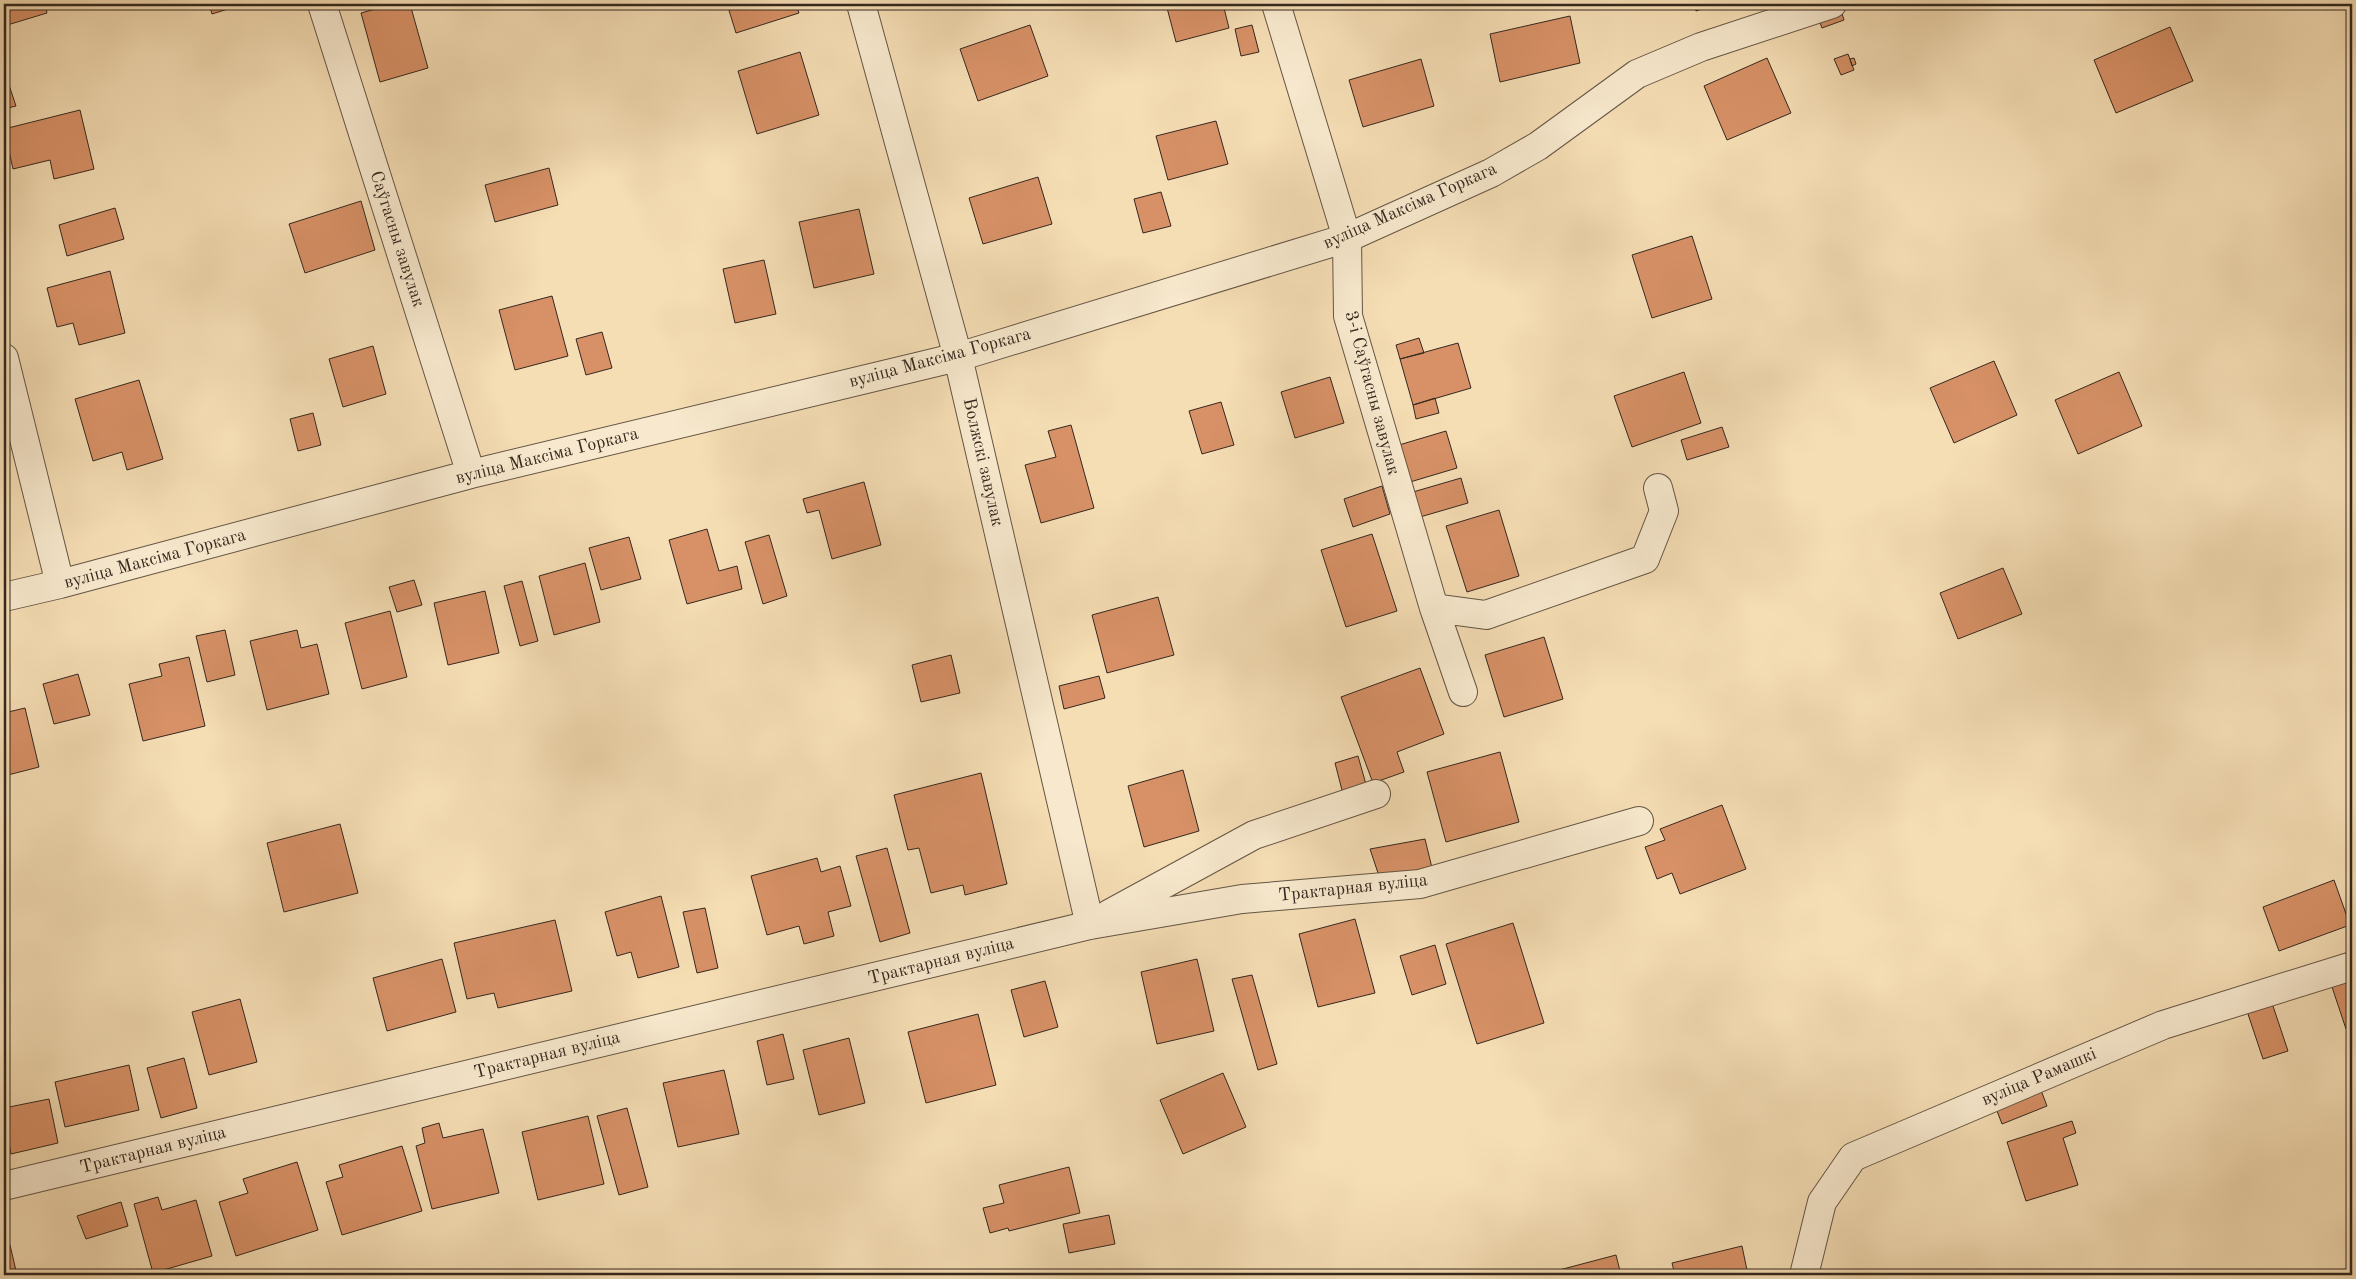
<svg xmlns="http://www.w3.org/2000/svg" width="2356" height="1279" font-family="'Old Standard TT',serif">
	<rect width="100%" height="100%" fill="#f5ddb4"/>
	<filter id="stains"><feTurbulence type="fractalNoise" baseFrequency=".004" numOctaves="4"/><feColorMatrix values="0 0 0 0 .2 0 0 0 0 .09 0 0 0 0 .02 0 0 0 .5 -.17"/></filter>
	<radialGradient id="worn" r=".72"><stop offset=".6" stop-color="#630" stop-opacity="0"/><stop offset="1" stop-color="#630" stop-opacity=".3"/></radialGradient>
	<path fill="#d89167" stroke="#34281f" d="M 4,4 L 45,4 L 47,13 L 4,26 Z
		M 209,4 L 244,4 L 212,14 Z
		M 393,4 L 410,4 L 428,68 L 380,82 L 361,13 Z
		M 727,4 L 796,4 L 799,13 L 736,33 Z
		M 1166,4 L 1223,4 L 1229,28 L 1176,42 Z
		M 1328,4 L 1342,4 L 1329,8 Z
		M 1366,4 L 1386,4 L 1368,9 Z
		M 1694,4 L 1715,4 L 1696,11 Z
		M 1840,7 L 1844,20 L 1822,28 L 1817,15 Z
		M 1570,16 L 1580,63 L 1500,82 L 1490,34 Z
		M 1030,25 L 1048,76 L 978,101 L 960,49 Z
		M 1252,25 L 1259,52 L 1241,56 L 1235,29 Z
		M 2170,27 L 2193,81 L 2116,113 L 2094,60 Z
		M 800,52 L 819,115 L 757,134 L 738,71 Z
		M 1848,54 L 1854,70 L 1841,75 L 1834,59 Z
		M 1767,58 L 1791,113 L 1727,140 L 1704,86 Z
		M 1854,58 L 1856,64 L 1852,66 L 1850,59 Z
		M 1421,59 L 1434,106 L 1363,127 L 1349,80 Z
		M 8,82 L 16,106 L 4,109 L 4,83 Z
		M 80,110 L 94,169 L 54,179 L 50,160 L 13,169 L 4,129 Z
		M 1216,121 L 1228,164 L 1168,180 L 1156,136 Z
		M 549,168 L 558,205 L 495,222 L 485,185 Z
		M 1038,177 L 1052,224 L 983,244 L 969,198 Z
		M 1161,192 L 1171,226 L 1143,233 L 1134,199 Z
		M 361,201 L 375,250 L 305,273 L 289,224 Z
		M 115,208 L 124,239 L 67,256 L 59,225 Z
		M 859,209 L 874,274 L 814,288 L 799,222 Z
		M 1692,236 L 1712,299 L 1652,318 L 1632,255 Z
		M 764,260 L 776,314 L 735,323 L 723,269 Z
		M 110,271 L 125,333 L 79,345 L 73,323 L 57,327 L 47,288 Z
		M 552,296 L 568,356 L 515,370 L 499,310 Z
		M 602,332 L 612,368 L 586,375 L 576,339 Z
		M 1419,338 L 1424,353 L 1400,359 L 1396,345 Z
		M 1458,343 L 1471,388 L 1413,405 L 1400,359 Z
		M 373,346 L 386,394 L 343,407 L 329,359 Z
		M 1994,361 L 2017,415 L 1954,443 L 1930,388 Z
		M 1684,372 L 1701,423 L 1632,447 L 1614,396 Z
		M 2119,372 L 2142,426 L 2078,454 L 2055,400 Z
		M 1330,377 L 1344,423 L 1295,438 L 1281,392 Z
		M 139,380 L 163,459 L 127,470 L 122,452 L 93,461 L 75,399 Z
		M 1435,398 L 1439,413 L 1416,419 L 1413,405 Z
		M 1221,402 L 1234,445 L 1202,454 L 1189,411 Z
		M 313,413 L 321,445 L 298,451 L 290,419 Z
		M 1071,425 L 1094,508 L 1041,523 L 1025,465 L 1056,457 L 1048,431 Z
		M 1722,427 L 1729,447 L 1687,460 L 1681,440 Z
		M 1446,431 L 1457,468 L 1410,482 L 1399,445 Z
		M 1461,478 L 1468,503 L 1420,517 L 1413,492 Z
		M 864,482 L 881,545 L 832,559 L 819,510 L 807,513 L 803,499 Z
		M 1382,486 L 1390,514 L 1353,527 L 1344,499 Z
		M 1499,510 L 1519,576 L 1467,592 L 1446,526 Z
		M 707,529 L 719,571 L 737,566 L 742,589 L 687,604 L 669,540 Z
		M 1372,534 L 1397,611 L 1346,627 L 1321,550 Z
		M 769,535 L 787,596 L 763,604 L 745,542 Z
		M 629,537 L 641,579 L 601,590 L 589,548 Z
		M 585,563 L 600,622 L 554,635 L 539,576 Z
		M 2003,568 L 2022,614 L 1958,639 L 1940,593 Z
		M 414,580 L 422,605 L 397,612 L 389,587 Z
		M 522,581 L 538,641 L 520,646 L 504,586 Z
		M 485,591 L 499,653 L 448,665 L 434,603 Z
		M 1158,597 L 1174,655 L 1107,673 L 1092,615 Z
		M 390,611 L 407,677 L 362,689 L 345,623 Z
		M 225,630 L 235,675 L 207,682 L 196,636 Z
		M 297,630 L 301,648 L 317,644 L 329,694 L 267,710 L 250,641 Z
		M 1544,637 L 1563,699 L 1504,717 L 1485,655 Z
		M 951,655 L 960,693 L 921,702 L 912,665 Z
		M 189,657 L 205,726 L 143,741 L 129,684 L 162,676 L 159,664 Z
		M 1420,668 L 1444,734 L 1397,752 L 1404,772 L 1373,783 L 1341,697 Z
		M 78,674 L 90,715 L 54,724 L 43,684 Z
		M 1099,676 L 1105,698 L 1064,709 L 1059,686 Z
		M 25,708 L 39,767 L 4,776 L 4,713 Z
		M 1500,752 L 1519,822 L 1446,842 L 1427,772 Z
		M 1358,756 L 1367,788 L 1343,794 L 1335,763 Z
		M 1183,770 L 1199,831 L 1144,847 L 1128,786 Z
		M 981,773 L 1007,884 L 965,895 L 963,885 L 931,893 L 919,848 L 908,850 L 894,795 Z
		M 1722,805 L 1746,869 L 1680,894 L 1672,873 L 1657,879 L 1645,847 L 1665,840 L 1660,829 Z
		M 340,824 L 358,893 L 284,912 L 267,843 Z
		M 1425,839 L 1433,872 L 1380,879 L 1370,849 Z
		M 887,848 L 910,933 L 880,942 L 856,856 Z
		M 817,858 L 821,872 L 840,866 L 851,906 L 828,912 L 834,936 L 804,944 L 799,926 L 767,935 L 751,876 Z
		M 2334,880 L 2350,925 L 2279,951 L 2263,907 Z
		M 661,896 L 679,967 L 638,978 L 631,952 L 617,956 L 605,912 Z
		M 705,908 L 718,968 L 697,973 L 683,912 Z
		M 1355,919 L 1375,993 L 1318,1007 L 1299,934 Z
		M 555,920 L 572,991 L 498,1008 L 494,993 L 467,999 L 454,943 Z
		M 1513,923 L 1544,1023 L 1477,1044 L 1446,944 Z
		M 1435,945 L 1446,984 L 1412,995 L 1400,956 Z
		M 442,959 L 456,1012 L 387,1031 L 373,978 Z
		M 1197,959 L 1214,1031 L 1157,1044 L 1141,972 Z
		M 2352,970 L 2352,1027 L 2346,1029 L 2329,978 Z
		M 1252,975 L 1277,1064 L 1258,1070 L 1232,979 Z
		M 1045,981 L 1058,1027 L 1024,1037 L 1011,990 Z
		M 2270,997 L 2288,1051 L 2263,1059 L 2245,1005 Z
		M 240,999 L 257,1062 L 209,1075 L 192,1012 Z
		M 978,1014 L 996,1085 L 926,1103 L 908,1032 Z
		M 783,1034 L 794,1079 L 767,1085 L 757,1041 Z
		M 849,1038 L 865,1103 L 819,1115 L 803,1050 Z
		M 184,1058 L 197,1108 L 161,1118 L 147,1068 Z
		M 129,1065 L 139,1110 L 65,1127 L 55,1082 Z
		M 724,1070 L 739,1134 L 678,1147 L 663,1083 Z
		M 1223,1073 L 1246,1127 L 1183,1154 L 1160,1100 Z
		M 2039,1085 L 2047,1106 L 2002,1124 L 1994,1103 Z
		M 49,1099 L 58,1143 L 11,1154 L 4,1119 L 4,1108 Z
		M 627,1108 L 648,1187 L 619,1195 L 597,1116 Z
		M 588,1116 L 604,1184 L 538,1200 L 522,1132 Z
		M 2072,1121 L 2076,1133 L 2063,1138 L 2078,1185 L 2026,1201 L 2007,1142 Z
		M 439,1123 L 443,1138 L 483,1129 L 499,1193 L 432,1209 L 416,1146 L 425,1143 L 422,1128 Z
		M 402,1146 L 422,1211 L 342,1235 L 326,1182 L 343,1177 L 339,1165 Z
		M 297,1162 L 318,1230 L 236,1256 L 219,1202 L 248,1193 L 243,1179 Z
		M 1069,1167 L 1080,1213 L 1009,1231 L 1008,1228 L 990,1233 L 983,1208 L 1004,1203 L 999,1185 Z
		M 158,1197 L 162,1210 L 196,1200 L 212,1256 L 153,1273 L 134,1204 Z
		M 121,1202 L 128,1226 L 86,1239 L 77,1216 Z
		M 1109,1215 L 1115,1244 L 1069,1253 L 1063,1224 Z
		M 10,1245 L 17,1275 L 4,1275 L 4,1246 Z
		M 1742,1246 L 1748,1275 L 1675,1275 L 1672,1263 Z
		M 1616,1255 L 1621,1275 L 1544,1275 L 1544,1274 Z"/>
	<g fill="none" stroke-linecap="round" stroke-linejoin="round">
		<g stroke="#645544" stroke-width="30">
			<path id="minor" d="M 322,4 L 471,474
				M 861,4 L 958,357 L 1090,925
				M 1276,4 L 1347,238 L 1348,316 L 1434,608 L 1463,692
				M 4,358 L 60,584
				M 4,597 L 60,584 L 471,474 L 958,357 L 1347,238 L 1491,173 L 1538,146 L 1637,74 L 1701,47 L 1832,4
				M 1434,608 L 1486,615 L 1645,559 L 1664,511 L 1658,488
				M 1109,914 L 1254,835 L 1376,794
				M 4,1186 L 1090,925 L 1242,899 L 1420,884 L 1639,821
				M 1804,1275 L 1822,1202 L 1853,1157 L 2163,1025 L 2352,966"/>
		</g>
		<use href="#minor" stroke="#f8e9ce" stroke-width="28"/>
	</g>
	<g text-anchor="middle" dominant-baseline="central" stroke-width="4.5" stroke-linejoin="round" paint-order="stroke">
		<g font-size="18" fill="#34281f" stroke="#f8e9ce">
			<text transform="translate(1410 206) rotate(-24)">вуліца Максіма Горкага</text>
			<text transform="translate(397 239) rotate(72)">Саўгасны завулак</text>
			<text transform="translate(940 358) rotate(-15)">вуліца Максіма Горкага</text>
			<text transform="translate(1372 393) rotate(75)">3-і Саўгасны завулак</text>
			<text transform="translate(547 456) rotate(-14)">вуліца Максіма Горкага</text>
			<text transform="translate(983 462) rotate(77)">Волжскі завулак</text>
			<text transform="translate(155 559) rotate(-15)">вуліца Максіма Горкага</text>
			<text transform="translate(1353 888) rotate(-6)">Трактарная вуліца</text>
			<text transform="translate(941 961) rotate(-14)">Трактарная вуліца</text>
			<text transform="translate(547 1055) rotate(-14)">Трактарная вуліца</text>
			<text transform="translate(2039 1077) rotate(-23)">вуліца Рамашкі</text>
			<text transform="translate(153 1150) rotate(-14)">Трактарная вуліца</text>
		</g>
	</g>
	<rect width="2356" height="1279" fill="none" stroke="#f5ddb4" stroke-width="20"/>
	<rect x="5" y="5" width="2346" height="1269" fill="none" stroke="#34281f" stroke-width="2.5"/>
	<rect x="10" y="10" width="2336" height="1259" fill="none" stroke="#34281f"/>
	<rect width="100%" height="100%" filter="url(#stains)"/>
	<rect width="100%" height="100%" fill="url(#worn)"/>
</svg>
